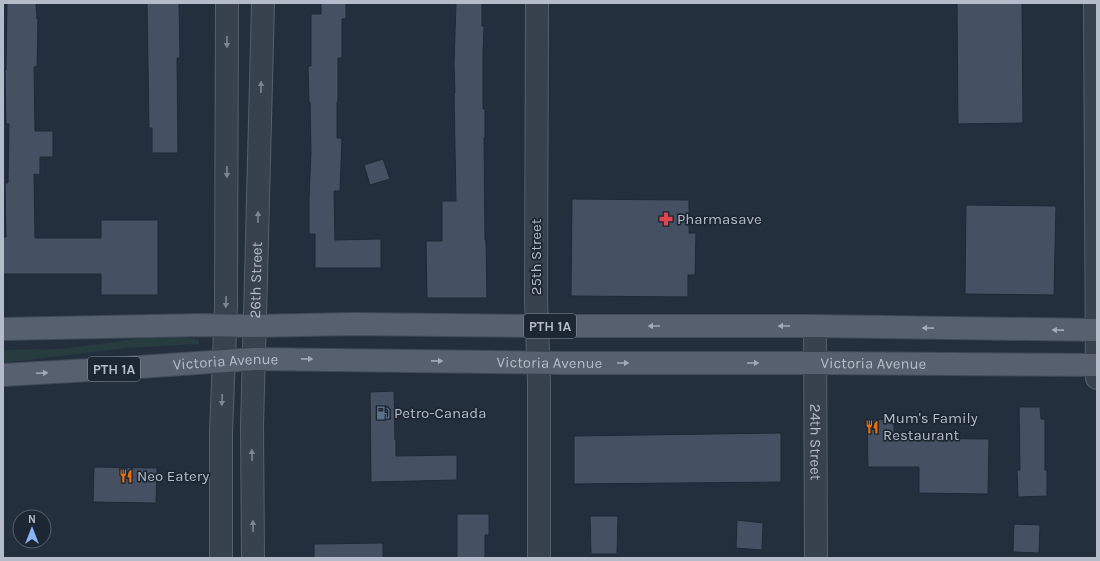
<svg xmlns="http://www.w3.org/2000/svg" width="1100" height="561" font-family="Karla,sans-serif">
	<rect width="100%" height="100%" fill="#242f3e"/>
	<path fill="#263c3f" d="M 151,337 C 167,337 184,335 199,340 L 199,344 L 127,348 L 3,363 L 3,351 L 6,350 L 62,349 Z"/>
	<path fill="#455162" stroke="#1f2835" d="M 7,3 L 36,3 L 37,19 L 38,19 L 37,67 L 34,67 L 35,131 L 53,131 L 53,157 L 40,157 L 40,175 L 34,174 L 35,238 L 101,238 L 101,220 L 158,220 L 158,295 L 101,295 L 101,274 L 3,274 L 3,237 L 6,237 L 5,183 L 8,183 L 9,124 L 6,124 L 5,70 L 6,70 Z
		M 147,3 L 179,3 L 180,58 L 177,58 L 178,153 L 152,153 L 152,128 L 149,128 Z
		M 321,3 L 346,3 L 346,19 L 342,19 L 342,58 L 338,58 L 338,102 L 337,102 L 337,138 L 342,138 L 340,191 L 334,191 L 335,240 L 381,239 L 381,268 L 315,268 L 315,234 L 309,234 L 309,199 L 311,151 L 310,102 L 309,102 L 308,66 L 311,66 L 311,14 L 321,14 Z
		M 456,3 L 482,3 L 482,26 L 484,26 L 483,52 L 483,109 L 485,109 L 485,138 L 484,138 L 485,240 L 486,240 L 487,298 L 427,298 L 426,241 L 442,241 L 442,201 L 456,201 L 454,93 L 455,93 L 454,64 Z
		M 957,3 L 1022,3 L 1023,123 L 958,124 Z
		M 383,159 L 390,179 L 370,185 L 364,165 Z
		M 572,199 L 689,200 L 689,233 L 696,233 L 695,275 L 688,275 L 688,297 L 571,296 Z
		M 966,205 L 1056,206 L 1054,295 L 965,294 Z
		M 394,391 L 395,440 L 396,440 L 396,456 L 457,455 L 457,480 L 371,482 L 370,392 Z
		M 1019,407 L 1040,407 L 1041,419 L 1045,419 L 1045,470 L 1047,470 L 1047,496 L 1018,497 L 1017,470 L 1020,470 Z
		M 894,419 L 894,438 L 989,439 L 988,494 L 919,493 L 919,467 L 868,467 L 867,420 Z
		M 781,433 L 781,482 L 574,484 L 574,436 Z
		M 94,467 L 157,468 L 156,503 L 93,502 Z
		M 457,514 L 489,514 L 489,535 L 485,535 L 485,558 L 457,558 Z
		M 590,516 L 618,516 L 617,554 L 591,554 Z
		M 737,520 L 763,523 L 762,550 L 736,548 Z
		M 1014,524 L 1040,525 L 1039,553 L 1013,552 Z
		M 383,543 L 383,558 L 314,558 L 314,544 Z"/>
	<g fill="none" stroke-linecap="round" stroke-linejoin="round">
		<g stroke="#565f6c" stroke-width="24">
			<g id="minor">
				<path d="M 537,3 L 536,299 L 539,381 L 539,558"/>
				<path d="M 1095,3 L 1097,378"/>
				<path id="s1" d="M 815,326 L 816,558"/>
				<path d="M 221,558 L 221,432 L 226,306 L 227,3"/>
				<path id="s2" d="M 253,558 L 252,426 L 256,278 L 263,3"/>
			</g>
		</g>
		<g stroke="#414a57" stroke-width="24">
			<g id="major">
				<path d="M 3,329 L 201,325 L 254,326 L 353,324 L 537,326 L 815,326 L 1097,330"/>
				<path id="s3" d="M 3,375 L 125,368 L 254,359 L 562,363 L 816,363 L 1097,365"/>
			</g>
		</g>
		<use href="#minor" stroke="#38414e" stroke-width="22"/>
		<use href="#major" stroke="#56606e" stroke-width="22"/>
	</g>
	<defs><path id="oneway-solid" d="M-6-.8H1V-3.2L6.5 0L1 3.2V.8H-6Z"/></defs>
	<g fill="#7c8592">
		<use href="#oneway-solid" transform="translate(227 42) rotate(90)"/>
		<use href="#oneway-solid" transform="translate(261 87) rotate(-89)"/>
		<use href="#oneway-solid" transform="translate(227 172) rotate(90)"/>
		<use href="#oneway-solid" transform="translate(258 217) rotate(-89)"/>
		<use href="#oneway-solid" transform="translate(226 302) rotate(91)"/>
		<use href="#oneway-solid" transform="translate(222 400) rotate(92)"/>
		<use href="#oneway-solid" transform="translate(252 455) rotate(-91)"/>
		<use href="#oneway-solid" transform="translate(253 526) rotate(-91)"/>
	</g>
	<g fill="#a1aab7">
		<use href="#oneway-solid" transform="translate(654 326) rotate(-180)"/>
		<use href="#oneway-solid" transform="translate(784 326) rotate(-180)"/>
		<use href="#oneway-solid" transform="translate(928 328) rotate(-179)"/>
		<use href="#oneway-solid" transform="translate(1058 330) rotate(-179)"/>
		<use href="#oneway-solid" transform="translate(307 359) rotate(1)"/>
		<use href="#oneway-solid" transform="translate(437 361) rotate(1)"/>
		<use href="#oneway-solid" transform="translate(623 363)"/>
		<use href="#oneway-solid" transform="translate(753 363)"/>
		<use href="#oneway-solid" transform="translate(42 373) rotate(-3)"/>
	</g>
	<defs>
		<g id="pharmacy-bare" transform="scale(1.08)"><path d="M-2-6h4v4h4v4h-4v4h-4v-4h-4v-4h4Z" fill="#e0444e" stroke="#1d2633" stroke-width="2.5" paint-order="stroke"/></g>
		<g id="fuel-bare" transform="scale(1.08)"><path d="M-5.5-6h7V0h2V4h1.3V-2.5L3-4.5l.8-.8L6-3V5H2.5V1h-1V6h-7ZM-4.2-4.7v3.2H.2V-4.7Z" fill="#5c6f8a" stroke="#1d2633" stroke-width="2.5" paint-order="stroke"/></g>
		<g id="restaurant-bare" transform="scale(1.08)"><path d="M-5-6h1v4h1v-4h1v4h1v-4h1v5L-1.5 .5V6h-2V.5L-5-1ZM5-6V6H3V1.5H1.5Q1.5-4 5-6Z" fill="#e8710a" stroke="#1d2633" stroke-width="2.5" paint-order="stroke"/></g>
	</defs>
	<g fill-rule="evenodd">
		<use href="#pharmacy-bare" x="666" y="219"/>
		<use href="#fuel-bare" x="383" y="413"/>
		<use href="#restaurant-bare" x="872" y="427"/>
		<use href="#restaurant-bare" x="126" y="476"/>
	</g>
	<g text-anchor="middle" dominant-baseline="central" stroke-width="3.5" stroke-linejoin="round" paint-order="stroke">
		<g fill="#1d2633" stroke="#878f9c" stroke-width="1">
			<rect x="524" y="314" width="52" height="24" rx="3"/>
			<rect x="88" y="357" width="52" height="24" rx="3"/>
		</g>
		<g font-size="14" font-weight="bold" fill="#b4bcc9">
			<text x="550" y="326">PTH 1A</text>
			<text x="114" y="369">PTH 1A</text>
		</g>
		<g font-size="15" fill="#b4bcc9" stroke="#1d2633" text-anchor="start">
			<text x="677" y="219">Pharmasave</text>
			<text x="394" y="413">Petro-Canada</text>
			<text x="883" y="418">Mum's Family<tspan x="883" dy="17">Restaurant</tspan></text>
			<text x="137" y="476">Neo Eatery</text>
		</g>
		<g font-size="15" fill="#b4bcc9" stroke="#1d2633">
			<text transform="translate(536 257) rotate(-90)">25th Street</text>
			<text stroke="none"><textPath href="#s2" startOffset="278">26th Street</textPath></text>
			<text stroke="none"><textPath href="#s3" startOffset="223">Victoria Avenue</textPath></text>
			<text stroke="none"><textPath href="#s3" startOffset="547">Victoria Avenue</textPath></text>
			<text stroke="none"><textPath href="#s3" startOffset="871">Victoria Avenue</textPath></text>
			<text stroke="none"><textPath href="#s1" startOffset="116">24th Street</textPath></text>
		</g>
	</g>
	<rect width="1100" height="561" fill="none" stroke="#b4bcc9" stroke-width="8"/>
	<g transform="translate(32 529)"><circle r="19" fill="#1d2633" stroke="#59626f"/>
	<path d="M0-3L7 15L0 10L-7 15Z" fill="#8ab4f8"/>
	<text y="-6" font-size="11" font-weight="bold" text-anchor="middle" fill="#b4bcc9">N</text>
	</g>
</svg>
